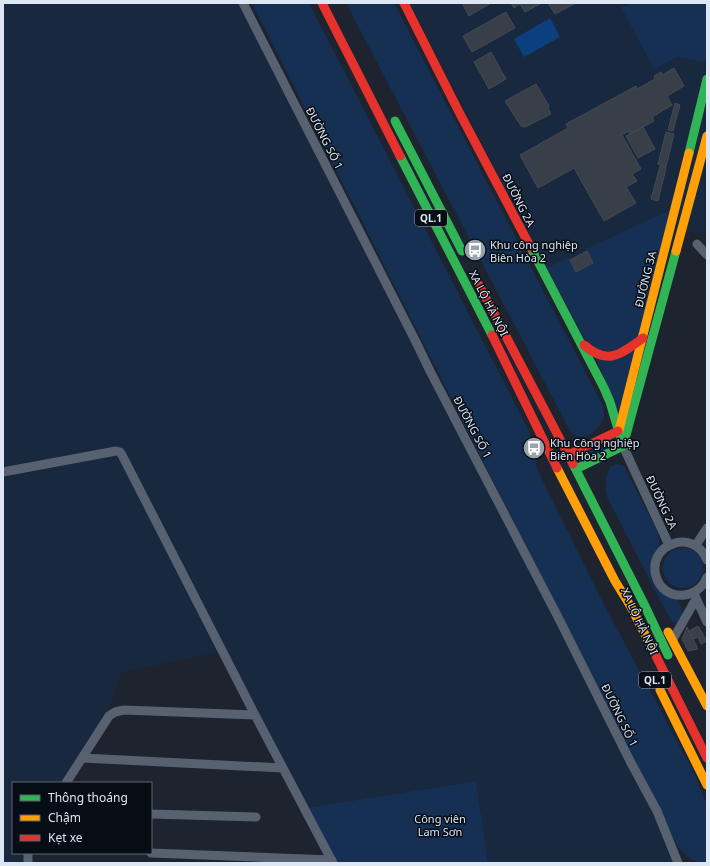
<svg xmlns="http://www.w3.org/2000/svg" width="710" height="866" font-family="'Noto Sans',sans-serif">
	<rect width="100%" height="100%" fill="#1d242f"/>
	<path fill="#18283f" d="M 3,3 L 239,3 L 653,811 L 675,863 L 488,863 L 476,781 L 307,808 L 226,651 L 122,672 L 107,714 L 62,783 L 13,783 L 13,853 L 25,853 L 25,863 L 3,863 Z
		M 410,3 L 707,3 L 707,233 L 704,235 L 688,231 L 584,342 Z"/>
	<path fill="#163053" d="M 252,3 L 309,3 L 530,433 L 537,458 L 536,467 L 602,601 L 693,771 L 707,805 L 706,863 C 693,863 684,854 676,844 Z
		M 346,3 L 394,3 L 603,406 C 603,408 604,410 604,413 C 605,425 587,442 574,435 C 572,433 570,430 568,427 Z
		M 634,3 L 707,3 L 706,62 L 677,57 L 654,69 L 621,7 Z
		M 670,210 L 638,338 L 612,353 L 590,347 L 546,268 L 569,258 L 576,272 L 593,263 L 586,249 Z
		M 636,347 L 618,413 L 596,358 Z
		M 618,437 L 620,443 L 578,462 L 575,458 Z
		M 617,464 L 624,466 L 657,531 C 662,547 658,551 652,567 L 681,606 L 682,615 L 678,622 L 674,623 L 670,619 L 607,497 C 604,487 606,477 610,467 Z
		M663 568a20 20 0 1 1 40 0a20 20 0 1 1-40 0Z
		M 476,781 L 488,863 L 336,863 L 307,808 Z"/>
	<path fill="#0b3f7d" d="M 550,18 L 560,37 L 524,57 L 514,39 Z"/>
	<path fill="#383f48" stroke="#444a53" d="M 462,3 L 491,3 L 469,16 Z
		M 511,3 L 542,3 L 525,12 L 520,4 L 514,8 Z
		M 548,3 L 576,3 L 555,14 Z
		M 506,12 L 515,28 L 472,52 L 463,36 Z
		M 491,52 L 506,79 L 489,89 L 474,62 Z
		M 674,68 L 684,86 L 667,96 L 672,105 L 652,117 L 654,121 L 630,134 L 629,131 L 622,135 L 641,169 L 632,174 L 637,181 L 626,187 L 636,203 L 604,221 L 574,168 L 538,188 L 520,155 L 568,128 L 566,124 L 636,86 L 637,89 L 655,79 L 654,76 L 661,72 L 662,75 Z
		M 536,84 L 549,106 L 548,108 L 551,114 L 525,127 L 521,126 L 505,101 Z
		M 675,103 L 680,105 L 673,131 L 668,130 Z
		M 643,127 L 655,149 L 638,158 L 626,136 Z
		M 666,132 L 674,134 L 666,167 L 658,164 Z
		M 660,166 L 666,168 L 658,201 L 651,199 Z
		M 587,251 L 593,263 L 576,272 L 570,260 Z
		M 698,626 L 707,641 L 701,644 L 698,637 L 693,639 L 689,631 Z
		M 687,627 L 698,649 L 688,651 L 682,639 Z"/>
	<g fill="none" stroke-linecap="round" stroke-linejoin="round">
		<path stroke="#576170" stroke-width="9" d="M 243,3 L 416,342 L 430,371 L 559,619 L 630,761 L 657,811 L 678,863
			M 697,244 L 707,255
			M 623,446 L 669,545
			M 3,472 L 116,451 L 120,452 L 122,455 L 255,715 L 333,863
			M 696,545 L 707,528
			M 707,560 C 694,527 647,544 656,576 C 663,602 698,601 707,577
			M 695,596 L 707,622
			M 673,639 L 696,599
			M 83,758 L 283,768
			M 66,783 L 109,716 L 115,712 L 124,710 L 255,715
			M 151,814 L 256,817
			M 151,853 L 332,860
			M 28,863 L 28,853"/>
		<path stroke="#30b455" stroke-width="9" d="M 395,121 L 462,251
			M 689,153 L 707,79
			M 400,156 L 492,335
			M 531,248 L 604,388 L 610,402 L 623,446
			M 573,464 L 644,604 L 668,655
			M 576,469 L 623,446 L 676,251"/>
		<path stroke="#ff9f0a" stroke-width="9" d="M 676,251 L 707,136
			M 619,430 L 689,153
			M 557,468 L 615,581 L 631,607 L 655,654
			M 668,632 L 707,706
			M 660,690 L 707,785"/>
		<path stroke="#e5322d" stroke-width="9" d="M 322,3 L 400,156
			M 404,3 L 459,112 L 531,248
			M 479,285 L 573,464
			M 492,335 L 557,468
			M 584,345 C 608,366 621,354 643,338
			M 568,455 L 618,431
			M 655,654 L 707,758"/>
	</g>
	<defs>
		<g id="bus-disc" transform="scale(1.15)"><circle r="9.5" fill="#9aa2ae" stroke="#070d15"/><path d="M-5-6H5V4H4V6H2V4H-2V6H-4V4H-5ZM-3.5-4V0h7V-4ZM-3.5 1.2v1.5H-2V1.2ZM2 1.2v1.5H3.5V1.2Z" fill="#fff"/></g>
	</defs>
	<g fill-rule="evenodd">
		<use href="#bus-disc" x="475" y="250"/>
		<use href="#bus-disc" x="534" y="448"/>
	</g>
	<g text-anchor="middle" dominant-baseline="central" stroke-width="3" stroke-linejoin="round" paint-order="stroke">
		<g fill="#070d15" stroke="#9da5b0" stroke-width="1">
			<rect x="415" y="210" width="32" height="16" rx="3"/>
			<rect x="639" y="672" width="32" height="16" rx="3"/>
		</g>
		<g font-size="10" font-weight="bold" fill="#dde6f3">
			<text x="431" y="218">QL.1</text>
			<text x="655" y="680">QL.1</text>
		</g>
		<g font-size="11" fill="#dde6f3" stroke="#070d15">
			<text transform="translate(325 138) rotate(63)">ĐƯỜNG SỐ 1</text>
			<text transform="translate(519 200) rotate(63)">ĐƯỜNG 2A</text>
			<text transform="translate(645 279) rotate(-76)">ĐƯỜNG 3A</text>
			<text transform="translate(489 303) rotate(63)">XA LỘ HÀ NỘI</text>
			<text transform="translate(473 427) rotate(62)">ĐƯỜNG SỐ 1</text>
			<text transform="translate(662 502) rotate(65)">ĐƯỜNG 2A</text>
			<text transform="translate(640 621) rotate(65)">XA LỘ HÀ NỘI</text>
			<text transform="translate(620 715) rotate(64)">ĐƯỜNG SỐ 1</text>
		</g>
		<g font-size="11" fill="#dde6f3" stroke="#070d15" text-anchor="start">
			<text x="490" y="244">Khu công nghiệp<tspan x="490" dy="13">Biên Hòa 2</tspan></text>
			<text x="550" y="442">Khu Công nghiệp<tspan x="550" dy="13">Biên Hòa 2</tspan></text>
		</g>
		<g font-size="11" fill="#d6e4f8" stroke="#070d15">
			<text x="440" y="818">Công viên<tspan x="440" dy="13">Lam Sơn</tspan></text>
		</g>
	</g>
	<rect width="710" height="866" fill="none" stroke="#dde6f3" stroke-width="8"/>
	<rect x="12" y="782" width="140" height="72" fill="#070d15" stroke="#5d646e"/>
	<rect x="20" y="795" width="20" height="6" fill="#30b455" stroke="#5d646e"/>
	<text x="48" y="802" font-size="12" fill="#dde6f3">Thông thoáng</text>
	<rect x="20" y="815" width="20" height="6" fill="#ff9f0a" stroke="#5d646e"/>
	<text x="48" y="822" font-size="12" fill="#dde6f3">Chậm</text>
	<rect x="20" y="835" width="20" height="6" fill="#e5322d" stroke="#5d646e"/>
	<text x="48" y="842" font-size="12" fill="#dde6f3">Kẹt xe</text>
</svg>
